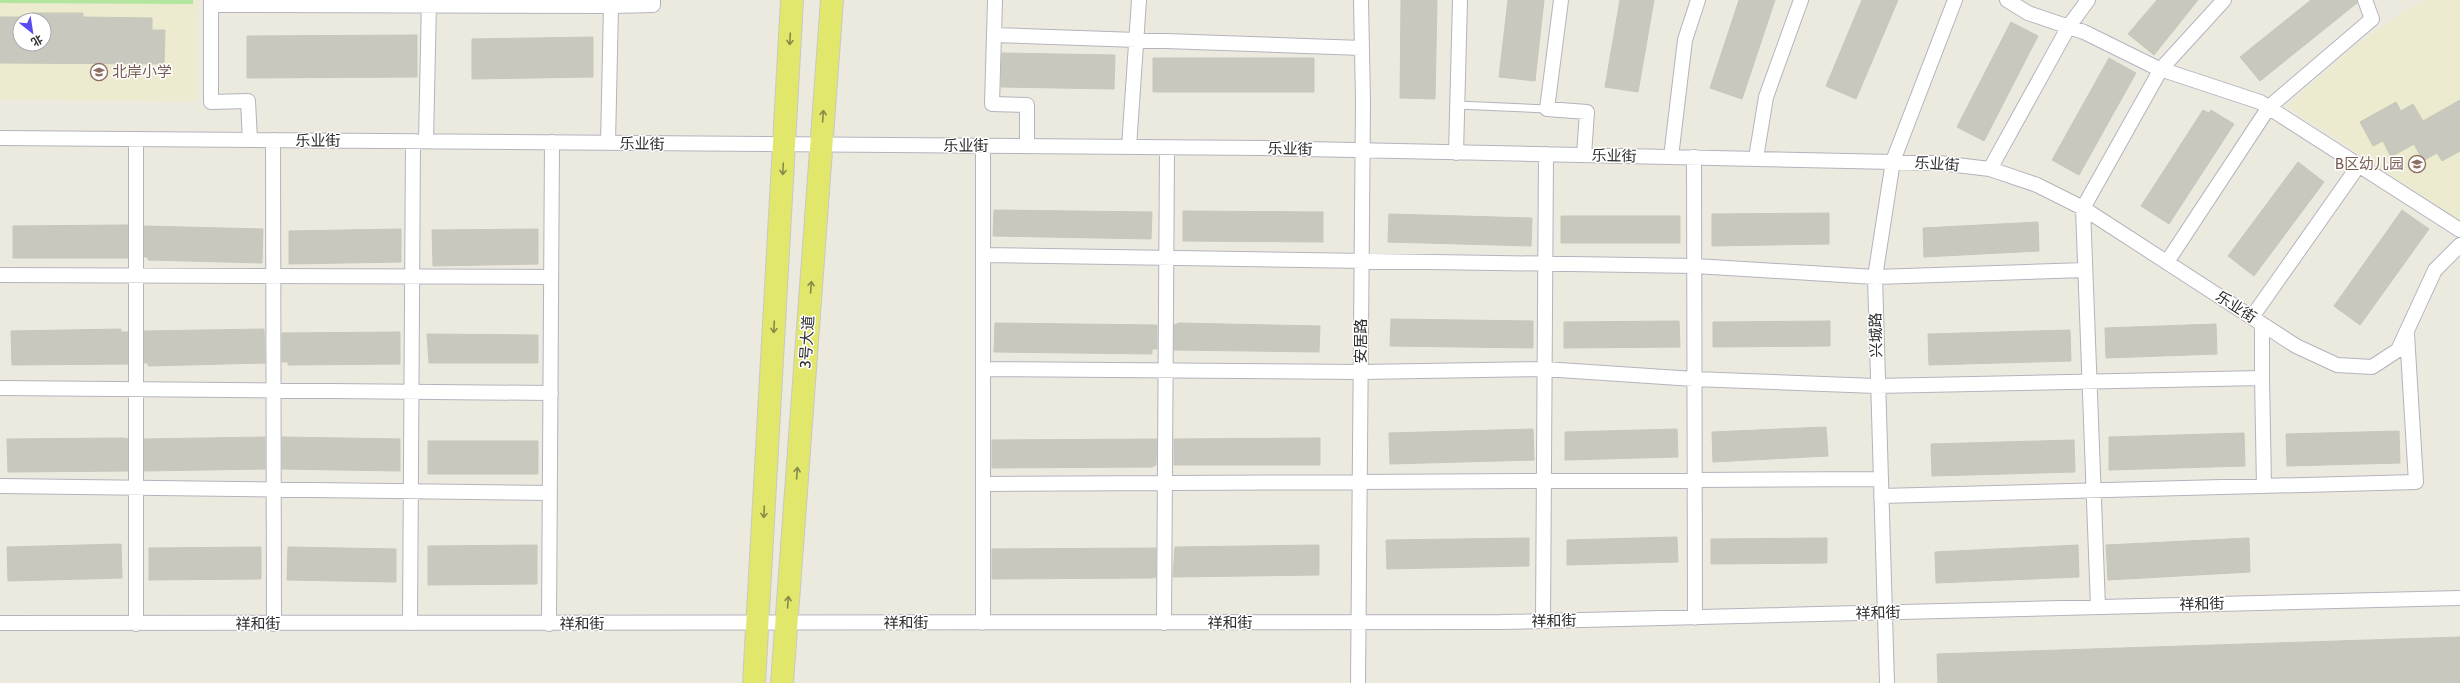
<svg xmlns="http://www.w3.org/2000/svg" width="2460" height="683" font-family="Cabin,'Noto Sans SC',sans-serif">
	<rect width="100%" height="100%" fill="#eceadf"/>
	<path fill="#ecebd0" fill-rule="evenodd" d="M 0,0 L 198,0 L 197,101 L 0,100 ZM 20,20 L 44,20 L 44,44 L 20,44 Z
		M 2425,0 L 2460,0 L 2460,221 L 2287,106 L 2357,44 L 2403,12 Z"/>
	<path fill="#b2e59d" d="M 0,0 L 193,0 L 193,4 L 0,3 Z"/>
	<path fill="#c8c8be" stroke="#c8c7b9" fill-rule="evenodd" d="M 1401,0 L 1437,0 L 1435,99 L 1400,98 Z
		M 1508,0 L 1544,0 L 1535,81 L 1499,77 Z
		M 1620,0 L 1654,0 L 1638,92 L 1605,87 Z
		M 1739,0 L 1775,0 L 1742,99 L 1710,88 Z
		M 1862,0 L 1898,0 L 1856,99 L 1826,86 Z
		M 2157,0 L 2198,0 L 2154,55 L 2128,34 Z
		M 2311,0 L 2357,0 L 2357,3 L 2260,81 L 2240,57 Z
		M 32,13 L 83,13 L 83,17 L 152,18 L 152,30 L 165,30 L 164,64 L 0,63 L 0,17 L 32,17 ZM 20,20 L 44,20 L 44,44 L 20,44 Z
		M 2011,22 L 2038,36 L 1984,141 L 1957,127 Z
		M 417,35 L 417,77 L 247,78 L 247,36 Z
		M 593,37 L 593,77 L 472,79 L 472,39 Z
		M 1002,53 L 1115,55 L 1114,89 L 1001,87 Z
		M 1153,58 L 1314,58 L 1314,92 L 1153,92 Z
		M 2109,58 L 2136,73 L 2079,175 L 2052,160 Z
		M 2460,100 L 2460,151 L 2442,161 L 2437,153 L 2423,161 L 2414,144 L 2391,157 L 2383,141 L 2373,146 L 2360,122 L 2396,102 L 2401,111 L 2413,104 L 2423,121 Z
		M 2203,110 L 2209,113 L 2211,110 L 2234,124 L 2169,224 L 2141,206 Z
		M 2298,162 L 2324,182 L 2254,276 L 2228,256 Z
		M 994,210 L 1152,212 L 1151,239 L 993,236 Z
		M 2402,210 L 2429,229 L 2360,325 L 2334,306 Z
		M 1183,211 L 1323,212 L 1323,242 L 1183,241 Z
		M 1829,213 L 1829,244 L 1712,246 L 1712,214 Z
		M 1389,214 L 1532,218 L 1531,246 L 1388,242 Z
		M 1561,216 L 1680,216 L 1680,243 L 1561,243 Z
		M 2038,222 L 2039,251 L 1924,257 L 1923,228 Z
		M 125,225 L 128,225 L 128,258 L 13,258 L 13,226 Z
		M 144,226 L 263,229 L 262,263 L 148,260 L 148,257 L 144,257 Z
		M 401,229 L 401,262 L 289,264 L 289,231 Z
		M 538,229 L 538,264 L 433,266 L 432,230 Z
		M 1391,319 L 1533,321 L 1533,348 L 1390,346 Z
		M 1679,321 L 1680,347 L 1564,348 L 1564,322 Z
		M 1830,321 L 1830,346 L 1713,347 L 1713,322 Z
		M 995,323 L 1157,325 L 1157,349 L 1152,349 L 1152,354 L 994,352 Z
		M 1179,323 L 1320,326 L 1319,352 L 1174,350 L 1174,325 Z
		M 2216,324 L 2217,354 L 2106,358 L 2105,328 Z
		M 121,329 L 121,332 L 128,332 L 128,364 L 12,365 L 11,331 Z
		M 264,329 L 265,363 L 148,366 L 148,363 L 144,363 L 144,331 Z
		M 2070,330 L 2071,361 L 1929,365 L 1928,334 Z
		M 400,332 L 400,364 L 288,365 L 288,362 L 282,362 L 282,333 Z
		M 427,334 L 538,335 L 538,363 L 429,363 Z
		M 1826,427 L 1828,456 L 1713,462 L 1712,432 Z
		M 1533,429 L 1534,460 L 1390,464 L 1389,433 Z
		M 1677,429 L 1678,457 L 1565,460 L 1565,432 Z
		M 2399,431 L 2400,463 L 2287,466 L 2286,434 Z
		M 2244,433 L 2245,466 L 2109,470 L 2109,437 Z
		M 265,437 L 265,469 L 144,471 L 144,439 Z
		M 282,437 L 400,439 L 400,471 L 282,469 Z
		M 123,438 L 128,439 L 128,471 L 8,472 L 7,439 Z
		M 1320,438 L 1320,465 L 1174,465 L 1174,439 Z
		M 1157,439 L 1156,465 L 1152,467 L 992,468 L 992,440 Z
		M 2074,440 L 2075,472 L 1932,476 L 1931,444 Z
		M 428,441 L 538,441 L 538,474 L 428,474 Z
		M 1677,537 L 1678,562 L 1567,565 L 1567,540 Z
		M 1529,538 L 1529,566 L 1387,569 L 1386,540 Z
		M 1827,538 L 1827,563 L 1711,564 L 1711,539 Z
		M 2249,538 L 2250,572 L 2108,580 L 2106,545 Z
		M 121,544 L 122,578 L 8,581 L 7,547 Z
		M 537,545 L 537,584 L 428,585 L 428,546 Z
		M 1319,545 L 1319,575 L 1173,577 L 1175,547 Z
		M 2078,545 L 2079,577 L 1936,583 L 1935,552 Z
		M 261,547 L 261,579 L 149,580 L 149,548 Z
		M 288,547 L 396,549 L 396,582 L 287,580 Z
		M 1156,548 L 1156,577 L 1152,578 L 992,579 L 992,549 Z
		M 2460,637 L 2460,683 L 1938,683 L 1937,654 Z"/>
	<g fill="none" stroke-linecap="round" stroke-linejoin="round">
		<g stroke="#b4b3be" stroke-width="9">
			<path id="service" d="M 1457,105 L 1547,109"/>
		</g>
		<g stroke="#b4b3be" stroke-width="16">
			<path id="minor" d="M 211,0 L 211,102 L 248,101 L 250,140
				M 995,0 L 992,104 L 1027,105 L 1027,146
				M 1561,0 L 1547,109 L 1587,112 L 1584,155
				M 2007,0 L 2028,13 L 2084,32 L 2157,68 L 2260,102 L 2460,230
				M 211,5 L 611,6
				M 994,35 L 1362,48
				M 0,138 L 1263,148 L 1939,163 L 1990,169 L 2037,185 L 2083,208 L 2296,346 L 2337,365 L 2372,367 L 2398,350 L 2435,270 L 2460,245
				M 273,140 L 274,624
				M 426,141 L 429,0
				M 608,143 L 611,6 L 653,5 L 653,0
				M 983,146 L 983,623
				M 1129,147 L 1139,0
				M 1456,153 L 1460,0
				M 1671,157 L 1685,40 L 1698,0
				M 1694,157 L 1695,618
				M 1756,158 L 1766,97 L 1801,0
				M 1990,169 L 2069,26 L 2088,0
				M 983,255 L 1695,266 L 1875,277 L 2085,270
				M 2167,262 L 2269,107 L 2372,19 L 2365,0
				M 0,275 L 551,277
				M 2252,317 L 2359,165
				M 983,369 L 1361,372 L 1544,369 L 1694,379 L 1876,386 L 2262,378 L 2264,486
				M 2262,378 L 2262,324
				M 0,388 L 551,393
				M 983,484 L 1880,479
				M 0,486 L 550,493
				M 1881,496 L 2416,482 L 2407,334
				M 2098,607 L 2083,208 L 2161,69 L 2224,0
				M 1543,621 L 1546,154
				M 0,623 L 1502,622 L 2460,598
				M 410,623 L 413,141
				M 1164,623 L 1167,148
				M 136,624 L 136,139
				M 549,624 L 552,142
				M 1358,683 L 1363,101 L 1361,0
				M 1887,683 L 1875,277 L 1893,161 L 1955,0"/>
		</g>
		<g stroke="#c8c8c8" stroke-width="24">
			<path id="primary" d="M 754,683 L 792,0
				M 782,683 L 832,0"/>
		</g>
		<use href="#service" stroke="#fff" stroke-width="7"/>
		<use href="#minor" stroke="#fff" stroke-width="14"/>
		<use href="#primary" stroke="#e1e76a" stroke-width="22"/>
	</g>
	<defs><path id="oneway-shaft" d="M-6 0H5M1.5-3L5.5 0L1.5 3" fill="none" stroke-width="1.6" stroke-linecap="round" stroke-linejoin="round"/></defs>
	<g stroke="#868a4b">
		<use href="#oneway-shaft" transform="translate(790 39) rotate(93)"/>
		<use href="#oneway-shaft" transform="translate(823 116) rotate(-86)"/>
		<use href="#oneway-shaft" transform="translate(783 169) rotate(93)"/>
		<use href="#oneway-shaft" transform="translate(811 287) rotate(-86)"/>
		<use href="#oneway-shaft" transform="translate(774 327) rotate(93)"/>
		<use href="#oneway-shaft" transform="translate(797 473) rotate(-86)"/>
		<use href="#oneway-shaft" transform="translate(764 512) rotate(93)"/>
		<use href="#oneway-shaft" transform="translate(788 602) rotate(-86)"/>
	</g>
	<defs>
		<g id="school-ring" transform="scale(0.9)"><circle r="9.5" fill="#fff" stroke="#8d6e63" stroke-width="1.5"/><path d="M0-5L7-2L0 1L-7-2ZM-4 1L0 2.5L4 1V4Q0 6-4 4Z" fill="#8d6e63"/></g>
	</defs>
	<g fill-rule="evenodd">
		<use href="#school-ring" x="99" y="72"/>
		<use href="#school-ring" x="2417" y="164"/>
	</g>
	<g text-anchor="middle" dominant-baseline="central" stroke-width="3" stroke-linejoin="round" paint-order="stroke">
		<g font-size="15" fill="#785e54" stroke="#fff" text-anchor="start">
			<text x="112" y="72">北岸小学</text>
			<text x="2404" y="164" text-anchor="end">B区幼儿园</text>
		</g>
		<g font-size="15" fill="#2c2c2c" stroke="#fff">
			<text x="318" y="141">乐业街</text>
			<text transform="translate(642 144) rotate(1)">乐业街</text>
			<text x="966" y="146">乐业街</text>
			<text transform="translate(1290 149) rotate(1)">乐业街</text>
			<text transform="translate(1614 156) rotate(1)">乐业街</text>
			<text transform="translate(1937 164) rotate(4)">乐业街</text>
			<text transform="translate(2236 307) rotate(33)">乐业街</text>
			<text transform="translate(1876 335) rotate(-91)">兴城路</text>
			<text transform="translate(1361 341) rotate(-90)">安居路</text>
			<text transform="translate(807 342) rotate(-86)">3号大道</text>
			<text transform="translate(2202 604) rotate(-1)">祥和街</text>
			<text transform="translate(1878 613) rotate(-2)">祥和街</text>
			<text transform="translate(1554 621) rotate(-1)">祥和街</text>
			<text x="906" y="623">祥和街</text>
			<text x="1230" y="623">祥和街</text>
			<text x="258" y="624">祥和街</text>
			<text x="582" y="624">祥和街</text>
		</g>
	</g>
	<g transform="translate(32 32) rotate(150)"><circle r="19" fill="#ffffff" stroke="#ababab"/>
	<path d="M0-3L7 15L0 10L-7 15Z" fill="#5b4ced"/>
	<text y="-6" font-size="11" font-weight="bold" text-anchor="middle" fill="#2c2c2c">北</text>
	</g>
</svg>
